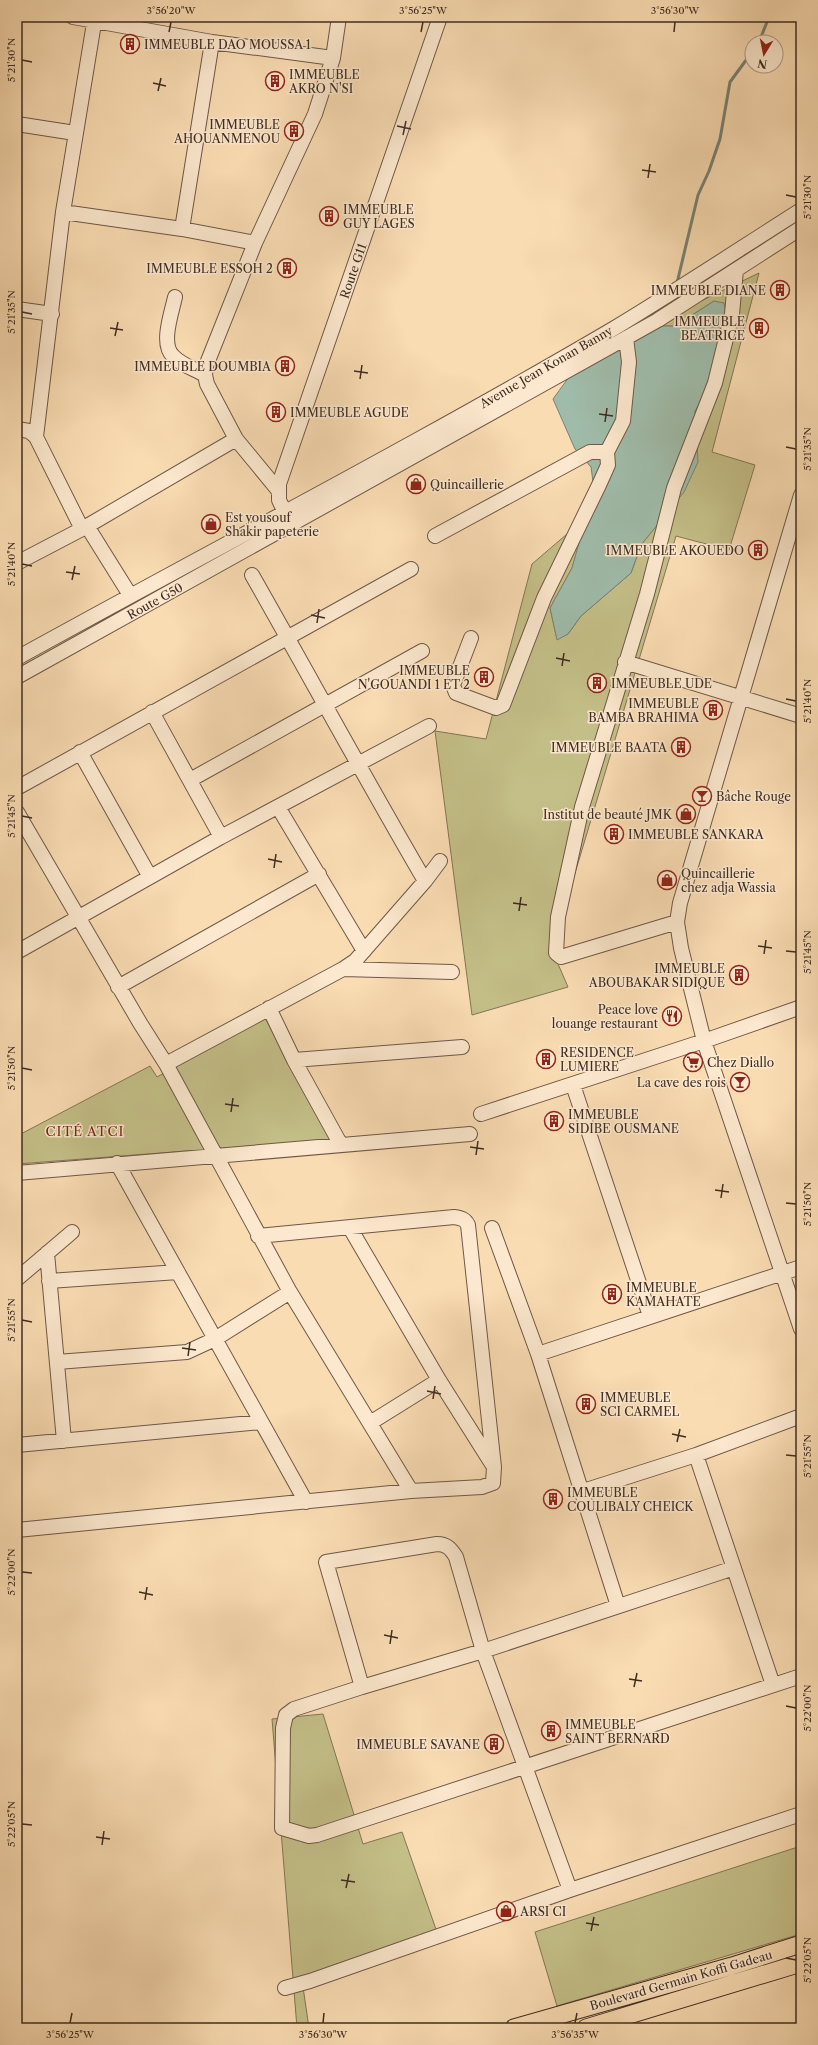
<svg xmlns="http://www.w3.org/2000/svg" width="818" height="2045" font-family="'Libre Caslon Text',serif">
	<rect width="100%" height="100%" fill="#fadcb3"/>
	<filter id="stains"><feTurbulence type="fractalNoise" baseFrequency=".005" numOctaves="4"/><feColorMatrix values="0 0 0 0 .2 0 0 0 0 .09 0 0 0 0 .02 0 0 0 .5 -.17"/></filter>
	<radialGradient id="worn" r=".72"><stop offset=".6" stop-color="#630" stop-opacity="0"/><stop offset="1" stop-color="#630" stop-opacity=".3"/></radialGradient>
	<path fill="#c4bf88" stroke="#827655" d="M 759,273 L 712,452 L 755,465 L 729,550 L 676,536 L 552,950 L 568,987 L 472,1015 L 435,731 L 486,739 L 532,564 L 588,516 L 572,568 L 550,608 L 557,639 L 568,634 L 581,616 L 631,573 L 641,545 L 661,520 L 697,439 L 695,411 L 709,388 L 714,301 L 675,326 L 649,326 Z
		M 264,1016 L 331,1140 L 17,1164 L 17,1136 L 150,1066 L 157,1077 Z
		M 323,1714 L 363,1844 L 402,1832 L 438,1935 L 302,1980 L 309,2028 L 297,2028 L 272,1719 Z
		M 801,1846 L 801,1934 L 557,2006 L 535,1932 Z"/>
	<path fill="#9fbcaa" stroke="#798274" d="M 714,301 L 724,303 L 729,328 L 709,388 L 695,411 L 698,462 L 684,492 L 641,545 L 631,573 L 581,616 L 568,634 L 557,640 L 550,608 L 572,568 L 594,489 L 591,467 L 575,449 L 553,399 L 569,377 L 649,326 L 675,326 Z"/>
	<g fill="none" stroke-linecap="round" stroke-linejoin="round">
		<path stroke="#798274" stroke-width="3" d="M 759,42 L 769,17
			M 677,283 L 698,195 L 709,171 L 720,139 L 730,82 L 752,52"/>
		<g stroke="#6e5846" stroke-width="16">
			<path id="minor" d="M 73,17 L 212,42 L 333,58
				M 17,124 L 75,133
				M 63,212 L 182,229 L 255,243
				M 182,229 L 212,42
				M 175,297 C 172,312 160,344 173,356 C 181,365 195,369 205,375
				M 17,309 L 52,314
				M 17,429 L 29,431 L 36,437 L 82,529
				M 36,437 L 63,212 L 95,17
				M 607,452 L 623,421 L 629,362 L 626,338
				M 278,490 L 236,439 L 207,384 L 205,375 L 206,366 L 255,243 L 315,114 L 333,58 L 339,17
				M 801,495 L 680,903 L 677,922 L 681,948 L 704,1041 L 801,1329
				M 289,521 L 279,500 L 279,484 L 440,17
				M 87,526 L 130,595
				M 435,536 L 590,452 L 607,452 L 608,465 L 599,485 L 544,598 L 503,705 L 496,708 L 456,693 L 453,685 L 471,638
				M 17,563 L 82,529 L 236,439
				M 252,575 C 310,677 366,780 425,881
				M 17,658 C 216,548 417,444 613,329 C 676,291 738,250 801,210
				M 625,662 L 801,716
				M 17,677 L 626,338 L 658,320 L 801,228
				M 152,712 L 221,837
				M 80,752 L 150,877
				M 190,780 L 422,651
				M 17,788 L 411,569
				M 278,807 L 364,951
				M 17,812 L 140,1023 L 166,1064 L 290,1292 L 411,1491
				M 677,922 L 561,957 L 556,953 L 558,917 L 582,807 L 647,594 L 674,488 L 715,383 L 732,314 L 736,270
				M 17,952 L 221,837 L 429,726
				M 343,969 L 452,972
				M 118,987 L 319,874
				M 269,1008 L 294,1060 L 341,1145
				M 294,1060 L 462,1047
				M 166,1064 L 343,969 L 355,961 L 425,881 L 440,861
				M 573,1085 L 650,1316
				M 481,1114 L 704,1041 L 801,1007
				M 117,1163 L 306,1502
				M 17,1173 L 470,1134
				M 350,1228 L 439,1380 L 492,1464
				M 492,1228 L 538,1354 L 618,1606
				M 47,1253 L 64,1441
				M 17,1279 L 72,1232
				M 49,1281 L 178,1272
				M 538,1354 L 801,1267
				M 57,1362 L 187,1352 L 215,1339 L 290,1292
				M 370,1423 L 439,1380
				M 17,1445 L 261,1422
				M 696,1455 L 773,1685
				M 583,1491 L 696,1455 L 801,1416
				M 17,1530 L 411,1491 L 482,1487 L 493,1483 L 494,1467 L 468,1225 C 465,1219 461,1218 454,1217 L 258,1236
				M 362,1687 L 294,1709 L 286,1715 L 283,1728 L 282,1828 L 309,1836 L 317,1835 L 801,1676
				M 570,1890 L 483,1651 L 456,1557 C 451,1549 447,1544 437,1544 L 326,1562 L 362,1687 L 483,1651 L 734,1568
				M 285,1988 L 310,1981 L 570,1890 L 801,1814"/>
		</g>
		<g stroke="#3f2c22" stroke-width="19">
			<path id="major" d="M 514,2028 L 732,1966 L 801,1944
				M 586,2028 L 801,1963"/>
		</g>
		<use href="#minor" stroke="#fce8ce" stroke-width="14"/>
		<use href="#major" stroke="#fadcb3" stroke-width="17"/>
	</g>
	<path fill="none" stroke="#3f2c22" stroke-width="1.5" d="M 169,32 L 171,22M 421,32 L 423,22M 674,32 L 675,22M 22,60 L 32,62M 153,83 L 166,86M 158,91 L 161,78M 397,126 L 411,129M 403,135 L 406,121M 642,170 L 656,172M 648,178 L 650,164M 786,195 L 796,197M 22,312 L 32,314M 110,328 L 123,330M 115,336 L 118,322M 354,371 L 368,373M 360,379 L 362,365M 599,414 L 613,416M 605,422 L 607,408M 786,447 L 796,449M 22,564 L 32,566M 66,572 L 80,574M 72,580 L 75,566M 311,615 L 325,618M 317,623 L 319,609M 556,658 L 570,661M 562,666 L 564,653M 786,699 L 796,701M 22,816 L 32,818M 268,859 L 282,862M 274,868 L 276,854M 513,903 L 527,905M 519,911 L 521,897M 758,946 L 772,948M 786,951 L 796,952M 764,954 L 766,940M 22,1068 L 32,1070M 225,1104 L 239,1106M 231,1112 L 233,1098M 470,1147 L 484,1149M 476,1155 L 478,1141M 715,1190 L 729,1192M 721,1198 L 723,1184M 786,1203 L 796,1204M 22,1320 L 32,1322M 182,1348 L 196,1350M 188,1356 L 190,1342M 427,1391 L 441,1394M 433,1399 L 435,1386M 672,1434 L 686,1437M 677,1442 L 680,1429M 786,1455 L 796,1456M 22,1572 L 32,1573M 139,1592 L 153,1595M 145,1600 L 147,1587M 384,1635 L 398,1638M 390,1644 L 392,1630M 629,1679 L 642,1681M 634,1687 L 637,1673M 786,1706 L 796,1708M 22,1824 L 32,1825M 96,1837 L 110,1839M 102,1845 L 104,1831M 341,1880 L 355,1882M 346,1888 L 349,1874M 586,1923 L 599,1925M 591,1931 L 594,1917M 786,1958 L 796,1960M 70,2023 L 72,2013M 323,2023 L 324,2013M 575,2023 L 577,2013"/>
	<defs>
		<g id="building-ring" transform="scale(1)"><circle r="9.5" fill="#fce8ce" stroke="#8f2418" stroke-width="1.5"/><path d="M-4-6H4V6H1V3H-1V6H-4ZM-2.5-4.3h1.7v1.8h-1.7ZM.8-4.3h1.7v1.8H.8ZM-2.5-1h1.7V.8h-1.7ZM.8-1h1.7V.8H.8Z" fill="#8f2418"/></g>
		<g id="shop-ring" transform="scale(1)"><circle r="9.5" fill="#fce8ce" stroke="#8f2418" stroke-width="1.5"/><path d="M-5-2.5h2.3a2.7 3.5 0 0 1 5.4 0H5L5.5 6h-11ZM-1.5-2.5h3a1.5 2.3 0 0 0-3 0Z" fill="#8f2418"/></g>
		<g id="bar-ring" transform="scale(1)"><circle r="9.5" fill="#fce8ce" stroke="#8f2418" stroke-width="1.5"/><path d="M-6-5H6L.8 .8V4.5H3.5V6h-7V4.5H-.8V.8Z" fill="#8f2418"/></g>
		<g id="restaurant-ring" transform="scale(1)"><circle r="9.5" fill="#fce8ce" stroke="#8f2418" stroke-width="1.5"/><path d="M-5-6h1v4h1v-4h1v4h1v-4h1v5L-1.5 .5V6h-2V.5L-5-1ZM5-6V6H3V1.5H1.5Q1.5-4 5-6Z" fill="#8f2418"/></g>
		<g id="supermarket-ring" transform="scale(1)"><circle r="9.5" fill="#fce8ce" stroke="#8f2418" stroke-width="1.5"/><path d="M-6-5.5h2.5l.6 2H6L4.5 2H-2.5L-4.4-4H-6ZM-1.5 3.2a1.3 1.3 0 1 0 .1 0ZM3 3.2a1.3 1.3 0 1 0 .1 0Z" fill="#8f2418"/></g>
	</defs>
	<g fill-rule="evenodd">
		<use href="#building-ring" x="130" y="44"/>
		<use href="#building-ring" x="275" y="81"/>
		<use href="#building-ring" x="294" y="131"/>
		<use href="#building-ring" x="329" y="216"/>
		<use href="#building-ring" x="287" y="268"/>
		<use href="#building-ring" x="780" y="290"/>
		<use href="#building-ring" x="759" y="328"/>
		<use href="#building-ring" x="285" y="366"/>
		<use href="#building-ring" x="276" y="412"/>
		<use href="#shop-ring" x="416" y="484"/>
		<use href="#shop-ring" x="211" y="524"/>
		<use href="#building-ring" x="758" y="550"/>
		<use href="#building-ring" x="484" y="677"/>
		<use href="#building-ring" x="597" y="683"/>
		<use href="#building-ring" x="713" y="710"/>
		<use href="#building-ring" x="681" y="747"/>
		<use href="#bar-ring" x="702" y="796"/>
		<use href="#shop-ring" x="686" y="814"/>
		<use href="#building-ring" x="614" y="834"/>
		<use href="#shop-ring" x="667" y="880"/>
		<use href="#building-ring" x="739" y="975"/>
		<use href="#restaurant-ring" x="672" y="1016"/>
		<use href="#building-ring" x="546" y="1059"/>
		<use href="#supermarket-ring" x="693" y="1062"/>
		<use href="#bar-ring" x="740" y="1082"/>
		<use href="#building-ring" x="554" y="1121"/>
		<use href="#building-ring" x="612" y="1294"/>
		<use href="#building-ring" x="586" y="1404"/>
		<use href="#building-ring" x="553" y="1499"/>
		<use href="#building-ring" x="551" y="1731"/>
		<use href="#building-ring" x="494" y="1744"/>
		<use href="#shop-ring" x="506" y="1911"/>
	</g>
	<g text-anchor="middle" dominant-baseline="central" stroke-width="3" stroke-linejoin="round" paint-order="stroke">
		<g font-size="12" fill="#3f2c22" stroke="#fce8ce" text-anchor="start">
			<text x="144" y="44">IMMEUBLE DAO MOUSSA 1</text>
			<text x="289" y="74">IMMEUBLE<tspan x="289" dy="14">AKRO N'SI</tspan></text>
			<text x="280" y="124" text-anchor="end">IMMEUBLE<tspan x="280" dy="14">AHOUANMENOU</tspan></text>
			<text x="343" y="209">IMMEUBLE<tspan x="343" dy="14">GUY LAGES</tspan></text>
			<text x="273" y="268" text-anchor="end">IMMEUBLE ESSOH 2</text>
			<text x="766" y="290" text-anchor="end">IMMEUBLE DIANE</text>
			<text x="745" y="321" text-anchor="end">IMMEUBLE<tspan x="745" dy="14">BEATRICE</tspan></text>
			<text x="271" y="366" text-anchor="end">IMMEUBLE DOUMBIA</text>
			<text x="290" y="412">IMMEUBLE AGUDE</text>
			<text x="430" y="484">Quincaillerie</text>
			<text x="225" y="517">Est yousouf<tspan x="225" dy="14">Shakir papeterie</tspan></text>
			<text x="744" y="550" text-anchor="end">IMMEUBLE AKOUEDO</text>
			<text x="470" y="670" text-anchor="end">IMMEUBLE<tspan x="470" dy="14">N'GOUANDI 1 ET 2</tspan></text>
			<text x="611" y="683">IMMEUBLE UDE</text>
			<text x="699" y="703" text-anchor="end">IMMEUBLE<tspan x="699" dy="14">BAMBA BRAHIMA</tspan></text>
			<text x="667" y="747" text-anchor="end">IMMEUBLE BAATA</text>
			<text x="716" y="796">Bâche Rouge</text>
			<text x="672" y="814" text-anchor="end">Institut de beauté JMK</text>
			<text x="628" y="834">IMMEUBLE SANKARA</text>
			<text x="681" y="873">Quincaillerie<tspan x="681" dy="14">chez adja Wassia</tspan></text>
			<text x="725" y="968" text-anchor="end">IMMEUBLE<tspan x="725" dy="14">ABOUBAKAR SIDIQUE</tspan></text>
			<text x="658" y="1009" text-anchor="end">Peace love<tspan x="658" dy="14">louange restaurant</tspan></text>
			<text x="560" y="1052">RESIDENCE<tspan x="560" dy="14">LUMIERE</tspan></text>
			<text x="707" y="1062">Chez Diallo</text>
			<text x="726" y="1082" text-anchor="end">La cave des rois</text>
			<text x="568" y="1114">IMMEUBLE<tspan x="568" dy="14">SIDIBE OUSMANE</tspan></text>
			<text x="626" y="1287">IMMEUBLE<tspan x="626" dy="14">KAMAHATE</tspan></text>
			<text x="600" y="1397">IMMEUBLE<tspan x="600" dy="14">SCI CARMEL</tspan></text>
			<text x="567" y="1492">IMMEUBLE<tspan x="567" dy="14">COULIBALY CHEICK</tspan></text>
			<text x="565" y="1724">IMMEUBLE<tspan x="565" dy="14">SAINT BERNARD</tspan></text>
			<text x="480" y="1744" text-anchor="end">IMMEUBLE SAVANE</text>
			<text x="520" y="1911">ARSI CI</text>
		</g>
		<g font-size="12" fill="#3f2c22" stroke="#fce8ce">
			<text transform="translate(353 271) rotate(-71)">Route G11</text>
			<text transform="translate(546 367) rotate(-30)">Avenue Jean Konan Banny</text>
			<text transform="translate(155 601) rotate(-29)">Route G50</text>
			<text transform="translate(681 1980) rotate(-16)">Boulevard Germain Koffi Gadeau</text>
		</g>
		<g font-size="13" letter-spacing="1" fill="#7a1f14" stroke="#fce8ce">
			<text x="85" y="1131">CITÉ ATCI</text>
		</g>
	</g>
	<rect width="818" height="2045" fill="none" stroke="#fadcb3" stroke-width="44"/>
	<g transform="translate(764 54) rotate(190)"><circle r="19" fill="#fce8ce" stroke="#b09d89"/>
	<path d="M0-3L7 15L0 10L-7 15Z" fill="#8f2418"/>
	<text y="-6" font-size="11" font-weight="bold" text-anchor="middle" fill="#3f2c22">N</text>
	</g>
	<rect x="22" y="22" width="774" height="2001" fill="none" stroke="#3f2c22" stroke-width="1.5"/>
	<g font-size="10" text-anchor="middle" fill="#3f2c22">
		<text x="171" y="14">3°56'20"W</text>
		<text x="423" y="14">3°56'25"W</text>
		<text x="675" y="14">3°56'30"W</text>
		<text transform="translate(11 60) rotate(-90)" y="4">5°21'30"N</text>
		<text transform="translate(807 197) rotate(-90)" y="4">5°21'30"N</text>
		<text transform="translate(11 312) rotate(-90)" y="4">5°21'35"N</text>
		<text transform="translate(807 449) rotate(-90)" y="4">5°21'35"N</text>
		<text transform="translate(11 564) rotate(-90)" y="4">5°21'40"N</text>
		<text transform="translate(807 701) rotate(-90)" y="4">5°21'40"N</text>
		<text transform="translate(11 816) rotate(-90)" y="4">5°21'45"N</text>
		<text transform="translate(807 952) rotate(-90)" y="4">5°21'45"N</text>
		<text transform="translate(11 1068) rotate(-90)" y="4">5°21'50"N</text>
		<text transform="translate(807 1204) rotate(-90)" y="4">5°21'50"N</text>
		<text transform="translate(11 1320) rotate(-90)" y="4">5°21'55"N</text>
		<text transform="translate(807 1456) rotate(-90)" y="4">5°21'55"N</text>
		<text transform="translate(11 1572) rotate(-90)" y="4">5°22'00"N</text>
		<text transform="translate(807 1708) rotate(-90)" y="4">5°22'00"N</text>
		<text transform="translate(11 1824) rotate(-90)" y="4">5°22'05"N</text>
		<text transform="translate(807 1960) rotate(-90)" y="4">5°22'05"N</text>
		<text x="70" y="2038">3°56'25"W</text>
		<text x="323" y="2038">3°56'30"W</text>
		<text x="575" y="2038">3°56'35"W</text>
	</g>
	<rect width="100%" height="100%" filter="url(#stains)"/>
	<rect width="100%" height="100%" fill="url(#worn)"/>
</svg>
